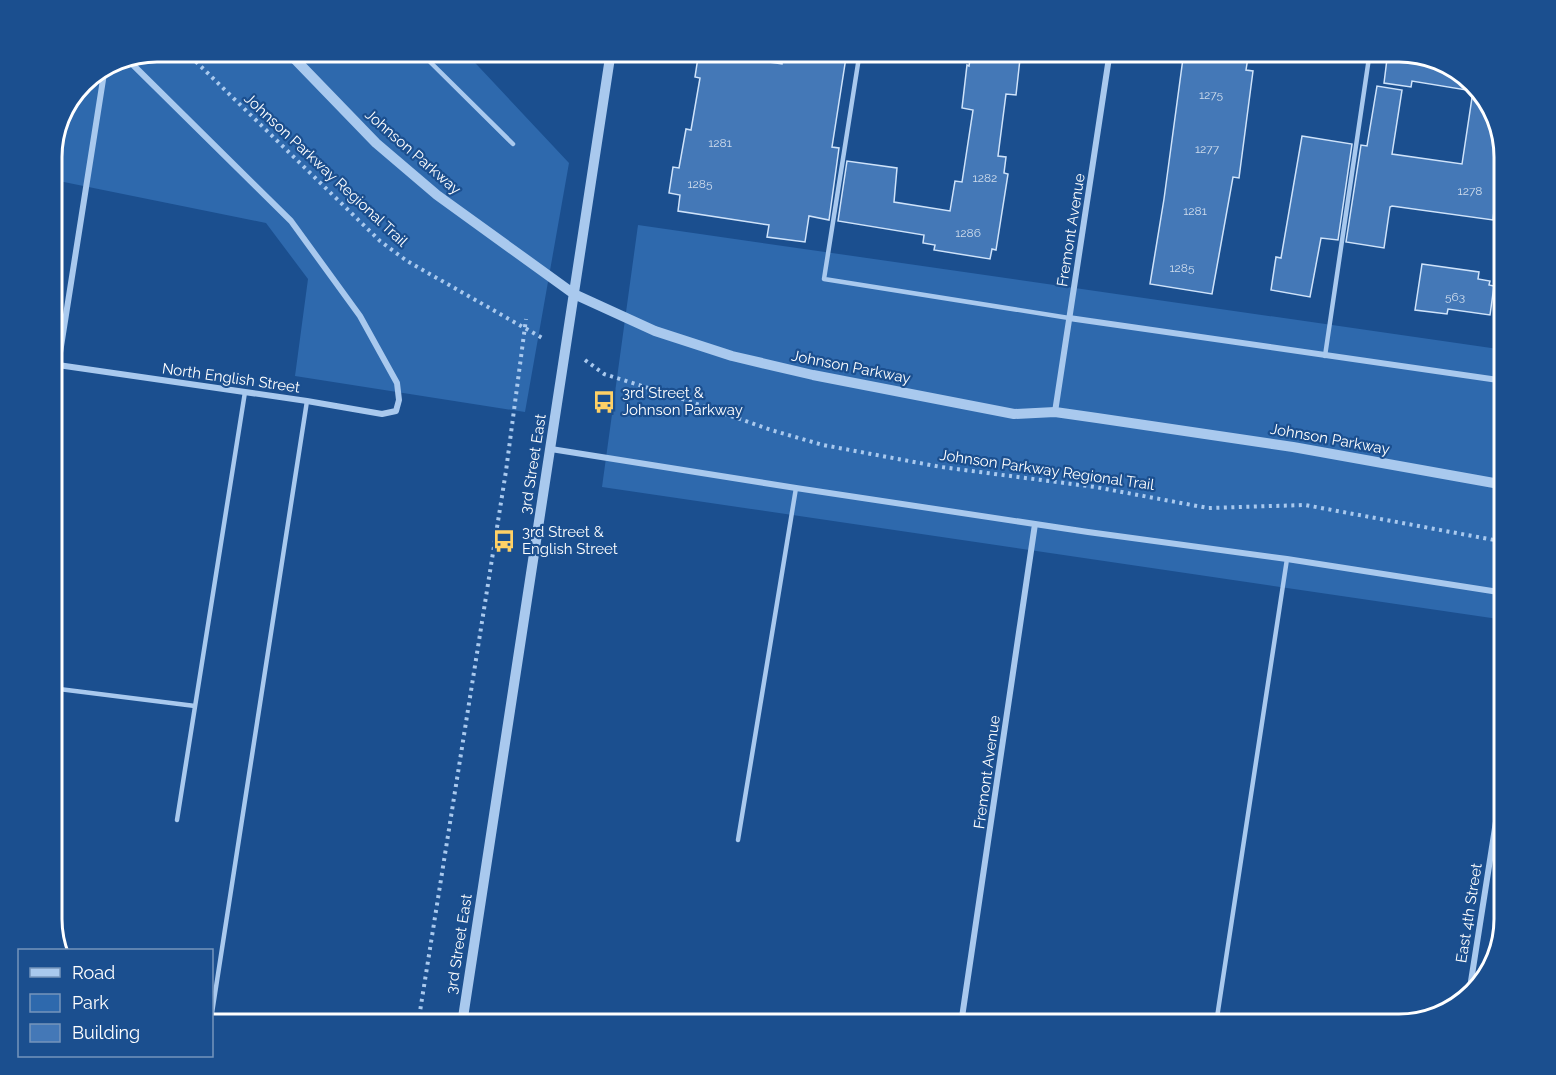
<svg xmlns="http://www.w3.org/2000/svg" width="1556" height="1075" font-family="Raleway,sans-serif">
	<rect width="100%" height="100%" fill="#1b4f8f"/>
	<path fill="#2e69ad" d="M 157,51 L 464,51 L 569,163 L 525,412 L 295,376 L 308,279 L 266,223 L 54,180 L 63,124 L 82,82 L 117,59 Z
		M 638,225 L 1505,350 L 1505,620 L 602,487 Z"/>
	<path fill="#4478b7" stroke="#cfe3fa" stroke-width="1.5" d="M 699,51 L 782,64 L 783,51 L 847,51 L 832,147 L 839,148 L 829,220 L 809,216 L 805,242 L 767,237 L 769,225 L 678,211 L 680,195 L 669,193 L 673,167 L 679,168 L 686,129 L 691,130 L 700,78 L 695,77 Z
		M 1184,51 L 1249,51 L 1246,70 L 1253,71 L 1239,178 L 1233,177 L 1212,294 L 1150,284 L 1164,199 Z
		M 1388,51 L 1399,51 L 1458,69 L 1491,104 L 1505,156 L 1505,213 L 1494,211 L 1493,220 L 1392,206 L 1390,207 L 1384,248 L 1346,242 L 1361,145 L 1367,146 L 1377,86 L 1402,90 L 1392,154 L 1462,164 L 1473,91 L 1412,81 L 1411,87 L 1384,83 Z
		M 971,53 L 1020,59 L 1016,95 L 1006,94 L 998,156 L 1006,157 L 1004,173 L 1008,174 L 996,250 L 992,249 L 990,259 L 934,250 L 935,245 L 923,243 L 924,235 L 838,221 L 847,161 L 897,168 L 894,202 L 950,211 L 955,181 L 962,182 L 973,110 L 962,108 L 967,65 L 969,66 Z
		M 1302,136 L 1352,144 L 1338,240 L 1321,238 L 1310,297 L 1271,290 L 1276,257 L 1281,258 Z
		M 1422,264 L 1479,272 L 1478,279 L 1490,281 L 1489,285 L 1494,286 L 1490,315 L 1448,309 L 1447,314 L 1415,310 Z"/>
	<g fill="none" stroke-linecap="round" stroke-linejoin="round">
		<path stroke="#a9c9ee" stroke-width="4" stroke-dasharray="3 4.5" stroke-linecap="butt" d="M 185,51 L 380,241 L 407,261 L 544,339
			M 585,360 L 604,374 L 677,397 L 771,430 L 823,445 L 941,467 L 1095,487 L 1208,508 L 1305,505 L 1505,542
			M 418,1024 L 506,471 L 526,319"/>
		<path stroke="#a9c9ee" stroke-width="4.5" d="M 419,51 L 513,144
			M 860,51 L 824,279 L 1069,318
			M 1325,356 L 1370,51
			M 51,688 L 195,706
			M 177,820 L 245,392
			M 738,840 L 796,488
			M 212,1013 L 307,401
			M 1216,1024 L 1287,559"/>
		<path stroke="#a9c9ee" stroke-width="6" d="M 1069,318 L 1505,381
			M 51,364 L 307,401 L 382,414 L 396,411 L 399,400 L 397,383 L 360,316 L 291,221 L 125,57
			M 51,410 L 105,67
			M 1055,412 L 1110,51
			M 551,449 L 796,488 L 1088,532 L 1287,559 L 1505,593
			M 1469,994 L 1505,764
			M 961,1024 L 1035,524"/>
		<path stroke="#a9c9ee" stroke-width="10" d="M 287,51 L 376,143 L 437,195 L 574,294 L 655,331 L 732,356 L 813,375 L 1014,414 L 1055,412 L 1097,418 L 1293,447 L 1505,485
			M 462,1024 L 611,51"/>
	</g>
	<defs>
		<g id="bus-bare" transform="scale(1.8)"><path d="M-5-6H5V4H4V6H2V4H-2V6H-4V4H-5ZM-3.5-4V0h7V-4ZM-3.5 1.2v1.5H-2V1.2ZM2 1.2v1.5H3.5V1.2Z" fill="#ffd166" stroke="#1b4f8f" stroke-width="2.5" paint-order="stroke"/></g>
	</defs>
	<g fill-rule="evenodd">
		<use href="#bus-bare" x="604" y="402"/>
		<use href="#bus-bare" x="504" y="541"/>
	</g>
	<g text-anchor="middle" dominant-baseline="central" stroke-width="4.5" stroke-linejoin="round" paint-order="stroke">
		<g font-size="12" fill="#d0dded">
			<text x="1211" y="95">1275</text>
			<text x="720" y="143">1281</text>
			<text x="1207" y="149">1277</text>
			<text x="985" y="178">1282</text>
			<text x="700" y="184">1285</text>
			<text x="1470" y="191">1278</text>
			<text x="1195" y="211">1281</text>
			<text x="968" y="233">1286</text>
			<text x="1182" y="268">1285</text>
			<text x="1455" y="297">563</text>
		</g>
		<g font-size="15" fill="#fff" stroke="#1b4f8f">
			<text transform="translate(413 152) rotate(41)">Johnson Parkway</text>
			<text transform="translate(326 170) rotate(43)">Johnson Parkway Regional Trail</text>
			<text transform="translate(1071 230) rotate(-81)">Fremont Avenue</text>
			<text transform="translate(851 367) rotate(11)">Johnson Parkway</text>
			<text transform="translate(231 378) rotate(8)">North English Street</text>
			<text transform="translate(1330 439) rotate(10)">Johnson Parkway</text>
			<text transform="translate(533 464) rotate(-81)">3rd Street East</text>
			<text transform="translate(1047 470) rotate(8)">Johnson Parkway Regional Trail</text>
			<text transform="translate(987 772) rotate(-82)">Fremont Avenue</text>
			<text transform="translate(1469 913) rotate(-81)">East 4th Street</text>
			<text transform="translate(459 944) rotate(-81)">3rd Street East</text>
		</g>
		<g font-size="15" fill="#fff" stroke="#1b4f8f" text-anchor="start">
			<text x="622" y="393">3rd Street &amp;<tspan x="622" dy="17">Johnson Parkway</tspan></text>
			<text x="522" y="532">3rd Street &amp;<tspan x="522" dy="17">English Street</tspan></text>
		</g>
	</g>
	<path d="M0 0H1556V1075H0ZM157 62H1399A95 95 0 0 1 1494 157V919A95 95 0 0 1 1399 1014H157A95 95 0 0 1 62 919V157A95 95 0 0 1 157 62Z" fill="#1b4f8f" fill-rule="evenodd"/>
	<path fill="none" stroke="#fff" stroke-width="3" d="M157 62H1399A95 95 0 0 1 1494 157V919A95 95 0 0 1 1399 1014H157A95 95 0 0 1 62 919V157A95 95 0 0 1 157 62Z"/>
	<rect x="18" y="949" width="195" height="108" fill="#1b4f8f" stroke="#7695bc" stroke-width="1.5"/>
	<rect x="30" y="968" width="30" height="9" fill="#a9c9ee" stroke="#7695bc" stroke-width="1.5"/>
	<text x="72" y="979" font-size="18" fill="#ffffff">Road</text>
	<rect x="30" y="994" width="30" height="18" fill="#2e69ad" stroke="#7695bc" stroke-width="1.5"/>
	<text x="72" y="1009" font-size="18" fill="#ffffff">Park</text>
	<rect x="30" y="1024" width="30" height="18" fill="#4478b7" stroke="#7695bc" stroke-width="1.5"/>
	<text x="72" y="1039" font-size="18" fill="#ffffff">Building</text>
</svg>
